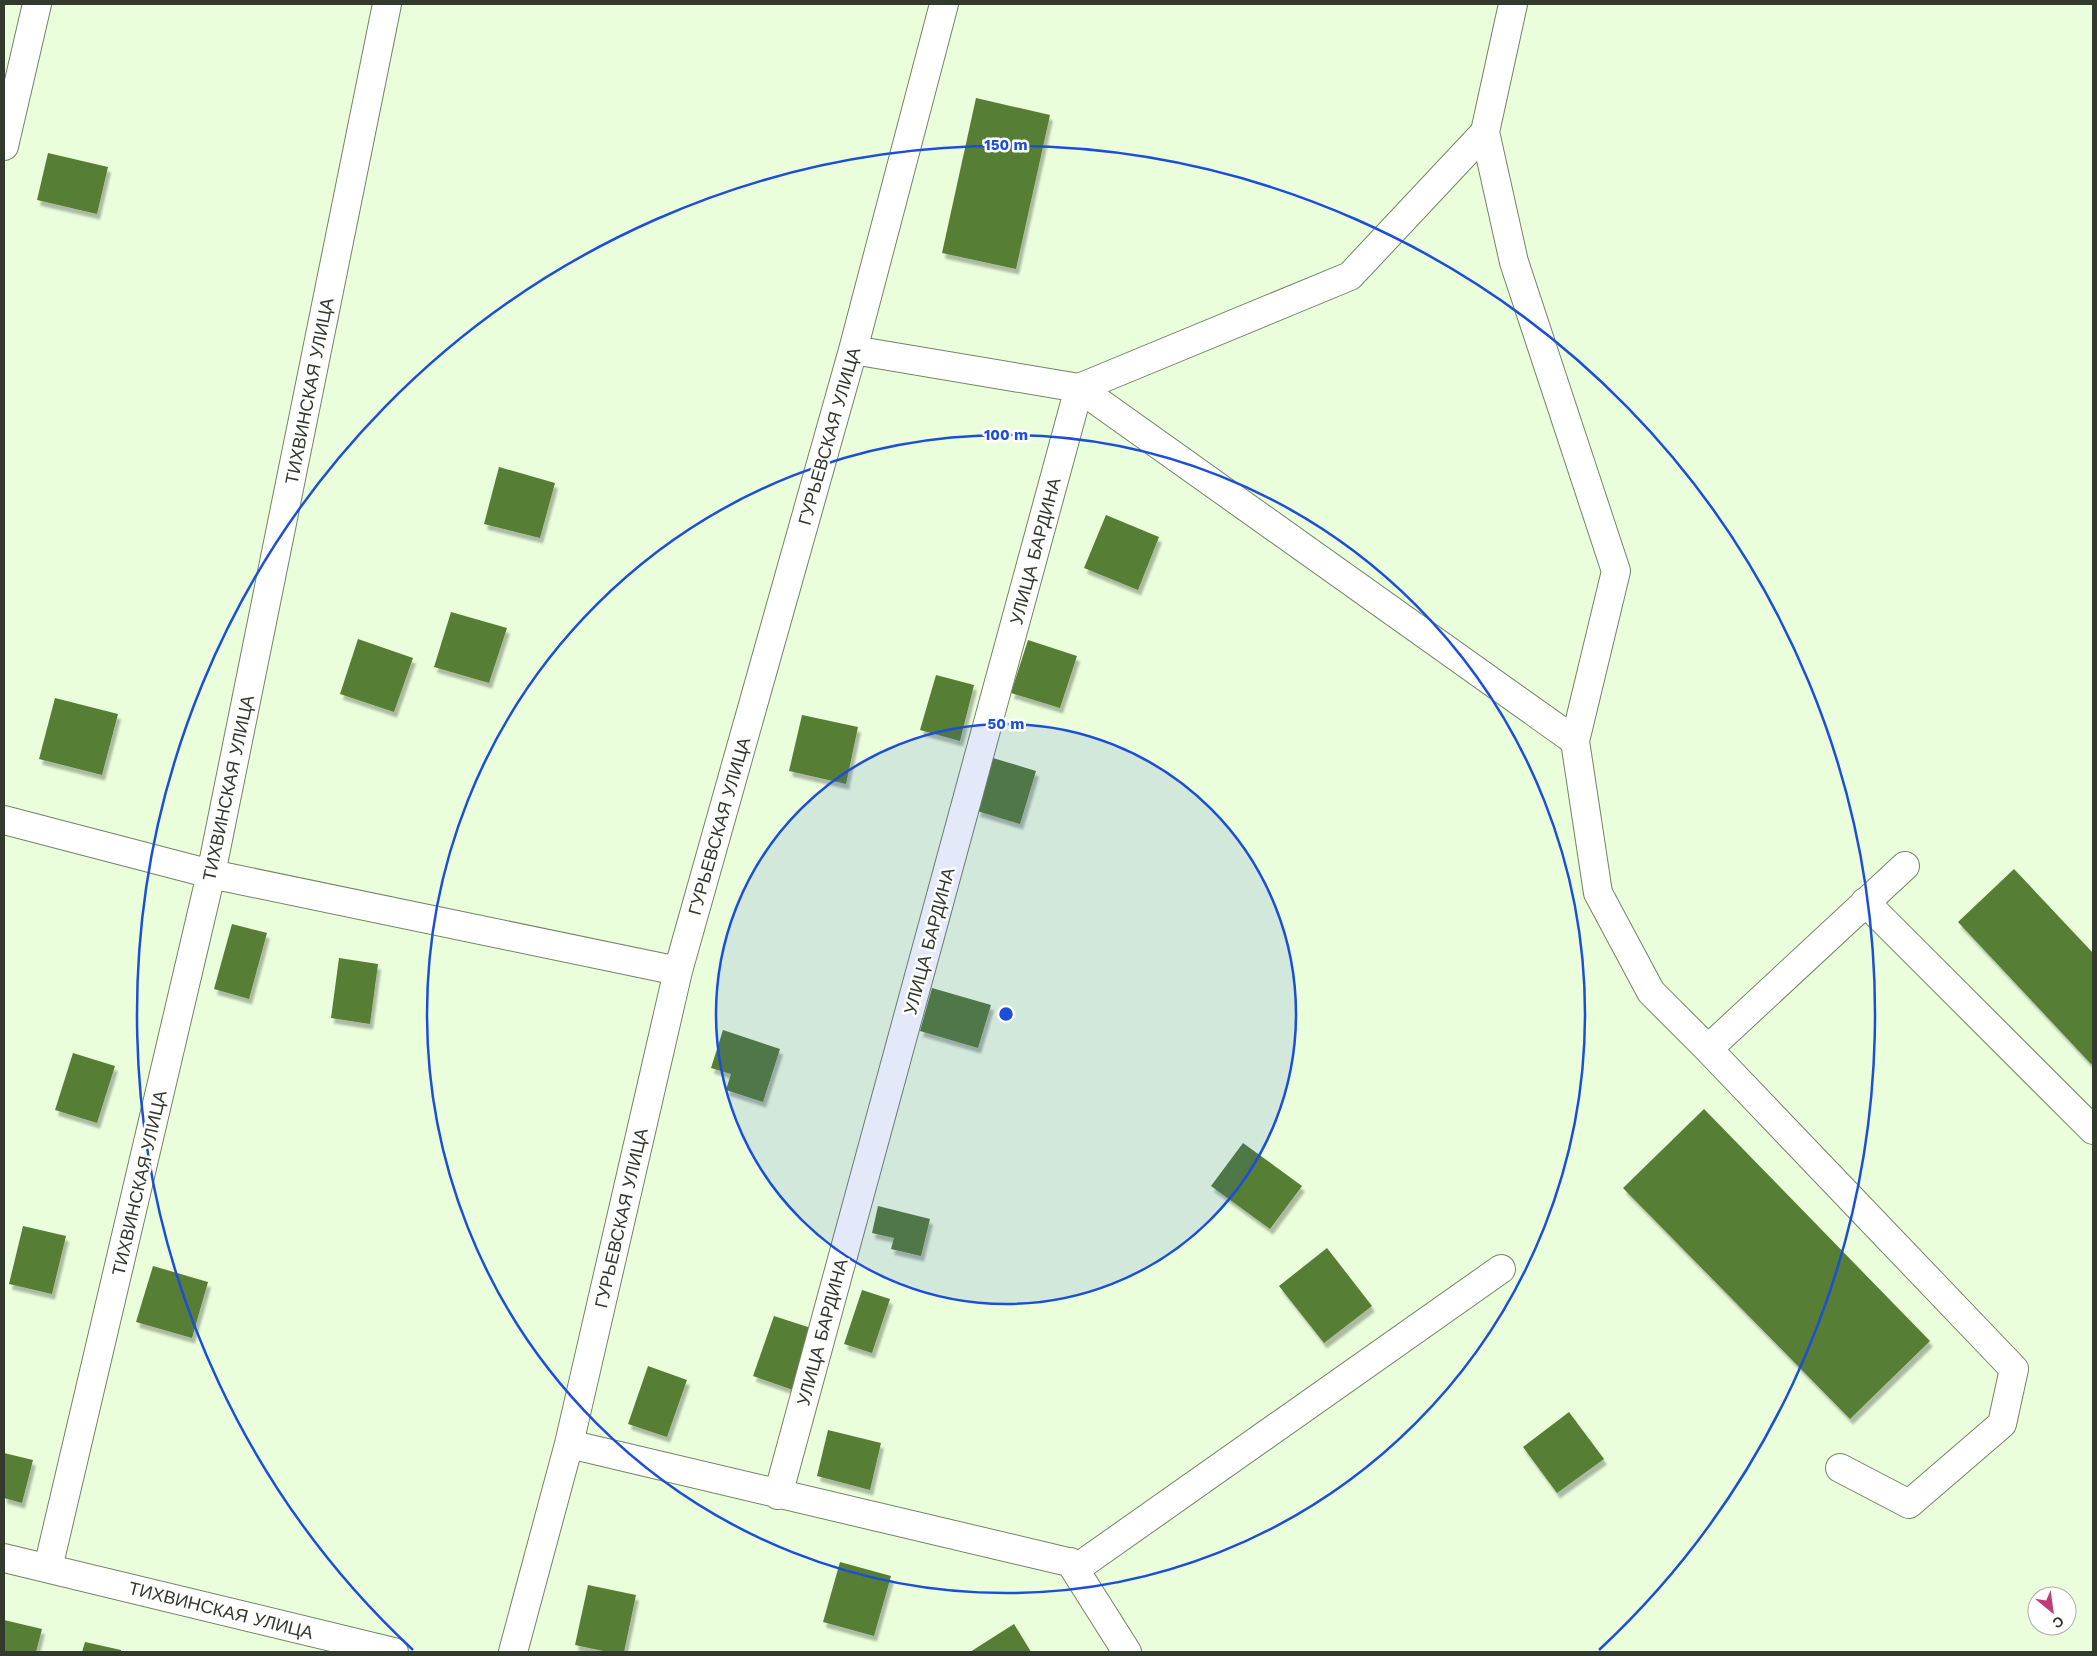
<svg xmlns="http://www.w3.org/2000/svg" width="2097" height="1656" font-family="'Work Sans',sans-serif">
	<defs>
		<filter id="shadow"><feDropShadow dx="3" dy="5.5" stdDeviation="1" flood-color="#0004"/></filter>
	</defs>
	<rect width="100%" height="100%" fill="#eafedc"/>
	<path fill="#577e35" filter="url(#shadow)" d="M 976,98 L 1050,115 L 1016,269 L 942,253 Z
		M 48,153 L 108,167 L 97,214 L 37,200 Z
		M 499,467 L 555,483 L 540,538 L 484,524 Z
		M 1106,515 L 1159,537 L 1138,590 L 1084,568 Z
		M 451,612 L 507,628 L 489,683 L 434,667 Z
		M 358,639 L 413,658 L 394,712 L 340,694 Z
		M 1028,640 L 1077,656 L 1060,708 L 1011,693 Z
		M 936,675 L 974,685 L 960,741 L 920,730 Z
		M 55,698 L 118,714 L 102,775 L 39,759 Z
		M 802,715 L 858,727 L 846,784 L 789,771 Z
		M 993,758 L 1036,771 L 1020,824 L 977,811 Z
		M 2014,869 L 2093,953 L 2093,1063 L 2091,1064 L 1958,922 Z
		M 232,924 L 267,933 L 249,999 L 214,989 Z
		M 339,958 L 378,964 L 370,1024 L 331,1018 Z
		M 932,988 L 991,1005 L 978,1048 L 920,1031 Z
		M 723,1030 L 780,1049 L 763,1102 L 726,1090 L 731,1074 L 711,1068 Z
		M 73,1053 L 115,1066 L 97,1123 L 55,1110 Z
		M 1704,1109 L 1930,1341 L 1850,1419 L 1623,1188 Z
		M 1243,1143 L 1302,1186 L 1270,1229 L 1211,1186 Z
		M 878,1206 L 930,1219 L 921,1256 L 891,1249 L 894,1238 L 872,1233 Z
		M 23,1226 L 66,1236 L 52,1294 L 9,1284 Z
		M 1327,1248 L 1372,1306 L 1324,1343 L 1279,1286 Z
		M 153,1266 L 208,1282 L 192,1338 L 136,1322 Z
		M 862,1290 L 890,1299 L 872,1353 L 844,1344 Z
		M 774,1316 L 814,1329 L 793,1390 L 753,1376 Z
		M 648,1366 L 687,1380 L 667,1437 L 628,1424 Z
		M 1569,1412 L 1604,1459 L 1557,1493 L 1523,1447 Z
		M 828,1430 L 881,1443 L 870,1490 L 817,1476 Z
		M 4,1453 L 33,1460 L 22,1503 L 4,1498 Z
		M 840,1562 L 891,1576 L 874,1636 L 823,1622 Z
		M 588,1585 L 636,1595 L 624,1652 L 608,1652 L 575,1645 Z
		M 4,1620 L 42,1629 L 36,1652 L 4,1652 Z
		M 1014,1624 L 1031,1652 L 970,1652 Z
		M 85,1642 L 121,1650 L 121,1652 L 82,1652 Z"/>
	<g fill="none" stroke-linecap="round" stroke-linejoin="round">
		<g stroke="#728466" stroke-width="30">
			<path id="minor" d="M 1513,4 L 1485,132 L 1514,262 L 1616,571 L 1575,741 L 1598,893 L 1651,992 L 1708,1049 L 1905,866
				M 4,146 L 37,4
				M 853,350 L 1079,388 L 1575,741
				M 1079,388 L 1350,276 L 1485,132
				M 4,820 L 211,874 L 678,971
				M 1865,902 L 2093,1130
				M 1708,1049 L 2014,1369 L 2002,1424 L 1909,1504 L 1840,1468
				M 569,1444 L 1081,1565 L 1501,1269
				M 778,1495 L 1079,388
				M 4,1558 L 394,1652
				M 1070,1562 L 1127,1652
				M 48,1568 L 211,874 L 387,4
				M 513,1652 L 569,1444 L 678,971 L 853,350 L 944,4"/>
		</g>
		<use href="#minor" stroke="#fff" stroke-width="28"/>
	</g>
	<circle cx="1006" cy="1014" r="290" fill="#1d4ed8" fill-opacity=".12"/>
	<g fill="none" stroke="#1d4ed8" stroke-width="2.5">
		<circle cx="1006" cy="1014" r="290"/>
		<circle cx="1006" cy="1014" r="579"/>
		<path d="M413 1650A869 869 0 1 1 1599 1650"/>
	</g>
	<g text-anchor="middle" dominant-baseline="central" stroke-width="5" stroke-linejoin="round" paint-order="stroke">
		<g font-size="18" fill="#32392d" stroke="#fff">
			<text transform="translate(309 391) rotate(-79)">ТИХВИНСКАЯ УЛИЦА</text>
			<text transform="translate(829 436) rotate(-74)">ГУРЬЕВСКАЯ УЛИЦА</text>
			<text transform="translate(1035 551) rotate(-75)">УЛИЦА БАРДИНА</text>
			<text transform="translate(228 788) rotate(-78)">ТИХВИНСКАЯ УЛИЦА</text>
			<text transform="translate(719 826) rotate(-74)">ГУРЬЕВСКАЯ УЛИЦА</text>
			<text transform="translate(929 941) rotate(-75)">УЛИЦА БАРДИНА</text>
			<text transform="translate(139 1183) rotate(-77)">ТИХВИНСКАЯ УЛИЦА</text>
			<text transform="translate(621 1218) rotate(-77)">ГУРЬЕВСКАЯ УЛИЦА</text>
			<text transform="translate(822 1332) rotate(-75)">УЛИЦА БАРДИНА</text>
			<text transform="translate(221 1610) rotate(14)">ТИХВИНСКАЯ УЛИЦА</text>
		</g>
	</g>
	<circle cx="1006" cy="1014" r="8" fill="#1d4ed8" stroke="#fff" stroke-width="2.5"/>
	<g font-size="15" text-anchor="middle" font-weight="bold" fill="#1d4ed8" stroke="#fff" stroke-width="5" stroke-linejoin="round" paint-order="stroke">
		<text x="1006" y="150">150 m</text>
		<text x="1006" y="440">100 m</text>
		<text x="1006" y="729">50 m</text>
	</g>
	<rect width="2097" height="1656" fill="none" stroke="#32392d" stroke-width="10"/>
	<g transform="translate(2052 1611) rotate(151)"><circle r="24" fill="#ffffff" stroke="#adb0ab"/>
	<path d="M0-4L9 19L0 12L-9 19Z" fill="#c13a7a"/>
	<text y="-8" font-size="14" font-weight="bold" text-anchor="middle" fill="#32392d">С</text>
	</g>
</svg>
